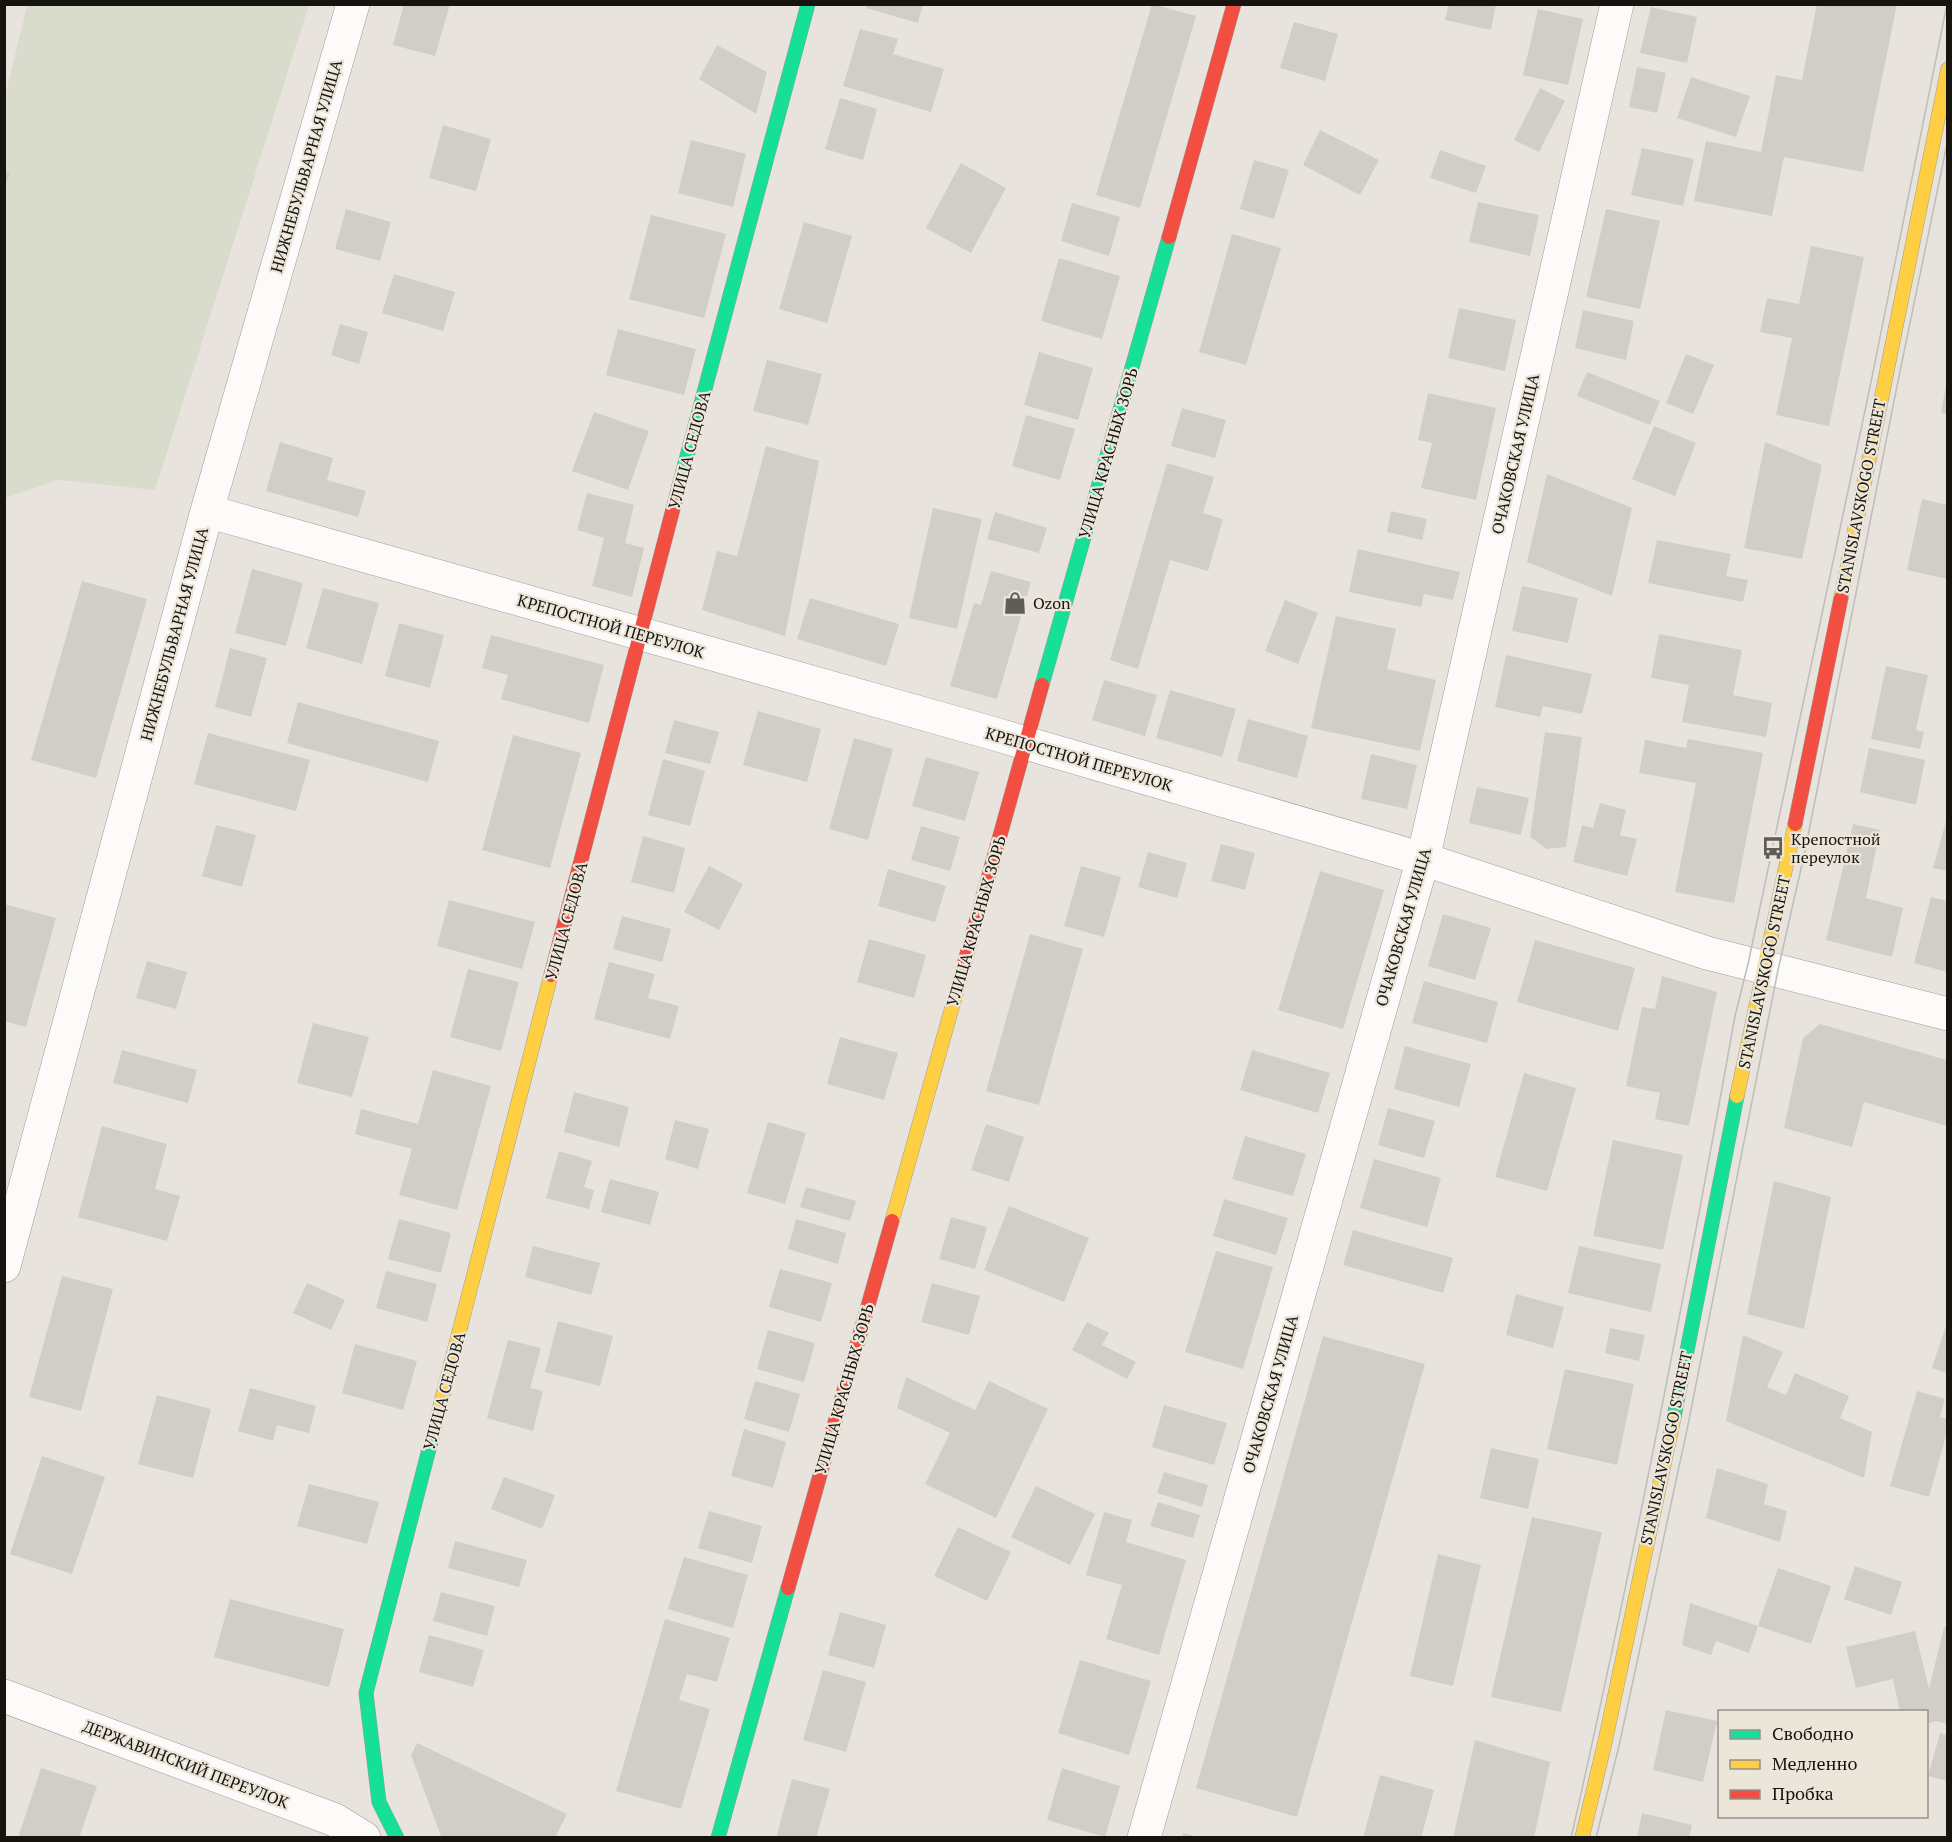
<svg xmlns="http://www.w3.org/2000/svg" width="1952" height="1842" font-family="'PT Serif',serif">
	<rect width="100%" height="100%" fill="#e8e4dd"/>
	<path fill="#d9dccd" d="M 27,5 L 309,5 L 155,490 L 58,480 L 5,498 L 4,101 Z"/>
	<path fill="#d1cdc8" d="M 404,4 L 450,4 L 435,56 L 393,45 Z
		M 867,4 L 923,4 L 918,23 L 866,8 Z
		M 1152,4 L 1196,16 L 1140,208 L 1096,195 Z
		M 1449,4 L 1496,4 L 1491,30 L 1445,20 Z
		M 1817,4 L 1897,4 L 1863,172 L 1784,157 L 1772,216 L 1694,201 L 1706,141 L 1761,152 L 1776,75 L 1802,80 Z
		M 1651,7 L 1697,17 L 1687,63 L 1640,53 Z
		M 1538,9 L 1583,19 L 1568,85 L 1523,75 Z
		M 1294,22 L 1338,34 L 1325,81 L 1280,68 Z
		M 860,29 L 898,39 L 893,54 L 944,69 L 931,112 L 843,86 Z
		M 717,45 L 767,72 L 756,114 L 699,79 Z
		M 1637,67 L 1666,73 L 1657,113 L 1629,107 Z
		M 1691,77 L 1750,96 L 1736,137 L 1677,118 Z
		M 1540,88 L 1565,101 L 1539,152 L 1514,140 Z
		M 840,98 L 877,109 L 863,160 L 825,149 Z
		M 443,125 L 491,139 L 476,191 L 429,178 Z
		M 1320,130 L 1379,160 L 1360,195 L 1303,165 Z
		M 691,140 L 746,154 L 733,207 L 678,193 Z
		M 1642,148 L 1694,159 L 1683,206 L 1631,195 Z
		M 1440,150 L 1486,166 L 1476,193 L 1430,178 Z
		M 1254,160 L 1289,170 L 1274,219 L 1240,209 Z
		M 961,163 L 1006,188 L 971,253 L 926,228 Z
		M 4,172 L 10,173 L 5,188 L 4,188 Z
		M 1478,202 L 1539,215 L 1530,256 L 1469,242 Z
		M 1072,203 L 1120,217 L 1109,256 L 1061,241 Z
		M 346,209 L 391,222 L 380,261 L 335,249 Z
		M 1606,209 L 1660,221 L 1640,309 L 1586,297 Z
		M 651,215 L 726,234 L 704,318 L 629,299 Z
		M 804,222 L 852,236 L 827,323 L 779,309 Z
		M 1232,234 L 1281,248 L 1246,365 L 1199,352 Z
		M 1811,246 L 1864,257 L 1829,426 L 1776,415 L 1792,338 L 1760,332 L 1767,298 L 1799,304 Z
		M 1059,258 L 1120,276 L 1102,339 L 1041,321 Z
		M 394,274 L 455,292 L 443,331 L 382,313 Z
		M 1459,308 L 1516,320 L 1505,371 L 1448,358 Z
		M 1583,310 L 1634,321 L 1626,360 L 1575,348 Z
		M 340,324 L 368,332 L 359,364 L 331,355 Z
		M 618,329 L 696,349 L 684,395 L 606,375 Z
		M 1039,352 L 1093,368 L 1078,420 L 1024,405 Z
		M 1686,354 L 1714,365 L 1693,414 L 1666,403 Z
		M 767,360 L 822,374 L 808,425 L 753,411 Z
		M 1587,372 L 1660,401 L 1650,425 L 1577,396 Z
		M 1946,385 L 1947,385 L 1947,414 L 1941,413 Z
		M 1428,393 L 1496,408 L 1476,500 L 1421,488 L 1432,443 L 1418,440 Z
		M 1182,408 L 1226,420 L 1215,458 L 1171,446 Z
		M 594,412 L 649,431 L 628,490 L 572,471 Z
		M 1026,415 L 1075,429 L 1060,480 L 1012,466 Z
		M 1654,426 L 1696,443 L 1675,496 L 1632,479 Z
		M 280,442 L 333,458 L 327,480 L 366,491 L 358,517 L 266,491 Z
		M 1765,442 L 1822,465 L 1802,559 L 1744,548 Z
		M 766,446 L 819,461 L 785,636 L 702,610 L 717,551 L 737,556 Z
		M 1167,463 L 1214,477 L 1203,513 L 1223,519 L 1208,571 L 1170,560 L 1138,669 L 1110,660 Z
		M 1547,474 L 1632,508 L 1612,596 L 1527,562 Z
		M 587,493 L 634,505 L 625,543 L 644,548 L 632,597 L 592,586 L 604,538 L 577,530 Z
		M 1922,499 L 1947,505 L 1947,579 L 1907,570 Z
		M 933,508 L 982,519 L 957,629 L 909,618 Z
		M 1391,511 L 1427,519 L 1422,540 L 1387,532 Z
		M 995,512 L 1047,528 L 1039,553 L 987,539 Z
		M 1657,540 L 1731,554 L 1726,576 L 1748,580 L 1743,602 L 1648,583 Z
		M 1358,549 L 1460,572 L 1453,600 L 1424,594 L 1421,607 L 1349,592 Z
		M 252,569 L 303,583 L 286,646 L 235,633 Z
		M 991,571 L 1031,582 L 997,699 L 950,686 L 974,603 L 981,605 Z
		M 82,581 L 147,599 L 96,778 L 31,760 Z
		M 1522,586 L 1578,598 L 1568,643 L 1512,631 Z
		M 323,588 L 379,603 L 362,664 L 306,648 Z
		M 810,598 L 899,624 L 886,666 L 797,639 Z
		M 1285,600 L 1318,613 L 1298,664 L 1265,651 Z
		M 1336,616 L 1396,629 L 1387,669 L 1436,680 L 1420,751 L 1311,728 Z
		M 399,623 L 444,635 L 430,688 L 385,676 Z
		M 1659,634 L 1742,650 L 1733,695 L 1772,703 L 1766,737 L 1682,722 L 1689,685 L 1651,678 Z
		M 491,635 L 604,665 L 589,723 L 501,699 L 508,675 L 482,668 Z
		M 230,648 L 267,658 L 251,717 L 215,707 Z
		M 1506,655 L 1592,674 L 1582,714 L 1543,706 L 1540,717 L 1495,707 Z
		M 1886,666 L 1928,675 L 1916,730 L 1924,732 L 1920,749 L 1871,739 Z
		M 1104,680 L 1157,695 L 1145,736 L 1092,720 Z
		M 1170,690 L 1236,709 L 1222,757 L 1156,738 Z
		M 298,702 L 439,741 L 428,782 L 287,743 Z
		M 758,711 L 821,729 L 807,782 L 743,765 Z
		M 1248,719 L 1308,736 L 1297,778 L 1237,761 Z
		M 674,720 L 719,732 L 710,764 L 665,753 Z
		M 1545,732 L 1582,737 L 1566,847 L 1547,849 L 1530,837 Z
		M 208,733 L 310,760 L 296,811 L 194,784 Z
		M 513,735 L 581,753 L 550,868 L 482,850 Z
		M 854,738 L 893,749 L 868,840 L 829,829 Z
		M 1688,739 L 1763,753 L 1734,903 L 1675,892 L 1696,783 L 1639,773 L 1645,740 L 1686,748 Z
		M 1869,748 L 1925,760 L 1916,805 L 1860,792 Z
		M 1371,754 L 1417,765 L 1407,809 L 1361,799 Z
		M 926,757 L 979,772 L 965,821 L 912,806 Z
		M 663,759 L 705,771 L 690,826 L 648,815 Z
		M 1477,787 L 1529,798 L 1521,835 L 1469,823 Z
		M 1600,803 L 1626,810 L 1620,835 L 1637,839 L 1627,876 L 1573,862 L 1582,825 L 1593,828 Z
		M 1947,817 L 1947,871 L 1933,868 Z
		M 1853,824 L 1880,830 L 1866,898 L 1903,908 L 1892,957 L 1826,940 Z
		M 216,825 L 256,835 L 242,887 L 202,876 Z
		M 921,826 L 960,837 L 950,871 L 911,860 Z
		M 643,836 L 685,848 L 674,893 L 631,882 Z
		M 1221,844 L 1255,853 L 1245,890 L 1211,881 Z
		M 1148,852 L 1187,863 L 1177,898 L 1138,887 Z
		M 709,866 L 743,884 L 719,930 L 684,912 Z
		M 1081,866 L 1121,877 L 1104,937 L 1064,926 Z
		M 888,869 L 946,886 L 935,922 L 878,906 Z
		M 1320,871 L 1384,890 L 1343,1029 L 1278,1010 Z
		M 1931,897 L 1947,901 L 1947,972 L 1914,963 Z
		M 449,900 L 535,922 L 522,969 L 437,946 Z
		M 4,904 L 56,918 L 26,1027 L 4,1021 Z
		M 1443,914 L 1491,928 L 1475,980 L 1428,966 Z
		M 622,916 L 671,929 L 662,962 L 613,949 Z
		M 1030,934 L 1083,949 L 1039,1105 L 986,1091 Z
		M 869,939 L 926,955 L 914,998 L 857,982 Z
		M 1535,940 L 1635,968 L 1618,1031 L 1517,1002 Z
		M 147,961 L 187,972 L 176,1009 L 136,998 Z
		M 609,962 L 655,974 L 648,998 L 679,1006 L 670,1039 L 594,1019 Z
		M 468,969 L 519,982 L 501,1051 L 450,1037 Z
		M 1662,976 L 1717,992 L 1689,1126 L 1655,1119 L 1660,1093 L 1626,1086 L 1642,1007 L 1655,1009 Z
		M 1424,981 L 1498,1002 L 1487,1043 L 1412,1023 Z
		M 313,1023 L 369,1037 L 352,1097 L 297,1083 Z
		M 1820,1024 L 1947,1060 L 1947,1126 L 1864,1102 L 1852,1147 L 1784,1128 L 1803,1038 Z
		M 840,1037 L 898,1053 L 884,1100 L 827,1084 Z
		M 1405,1046 L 1471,1064 L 1459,1107 L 1394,1089 Z
		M 122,1050 L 197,1070 L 188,1103 L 113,1083 Z
		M 1252,1050 L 1330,1073 L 1318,1113 L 1240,1090 Z
		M 433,1070 L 491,1086 L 457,1210 L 399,1195 L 412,1149 L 355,1134 L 361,1109 L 418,1124 Z
		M 1524,1073 L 1576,1088 L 1547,1191 L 1495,1177 Z
		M 574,1092 L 629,1107 L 619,1147 L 564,1132 Z
		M 1388,1108 L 1435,1121 L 1424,1158 L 1378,1145 Z
		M 675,1120 L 709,1129 L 698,1169 L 665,1159 Z
		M 768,1122 L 806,1133 L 785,1204 L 747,1193 Z
		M 986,1124 L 1024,1137 L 1009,1182 L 971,1170 Z
		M 102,1126 L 167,1144 L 155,1189 L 180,1196 L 167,1241 L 78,1217 Z
		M 1245,1136 L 1306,1154 L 1293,1196 L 1232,1179 Z
		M 1613,1140 L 1683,1155 L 1663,1250 L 1593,1236 Z
		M 559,1151 L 592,1161 L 584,1187 L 594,1190 L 589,1209 L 546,1198 Z
		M 1374,1159 L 1441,1178 L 1427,1227 L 1360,1208 Z
		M 610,1179 L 659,1192 L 650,1225 L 601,1212 Z
		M 1774,1181 L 1831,1197 L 1804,1329 L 1747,1314 Z
		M 806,1187 L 856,1201 L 850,1221 L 800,1207 Z
		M 1224,1199 L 1288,1218 L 1276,1255 L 1213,1236 Z
		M 1009,1206 L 1089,1238 L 1064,1302 L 984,1270 Z
		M 951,1217 L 987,1227 L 975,1269 L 939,1259 Z
		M 399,1219 L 451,1233 L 441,1273 L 388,1259 Z
		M 796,1219 L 846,1233 L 838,1264 L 788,1249 Z
		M 1353,1230 L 1453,1258 L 1443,1293 L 1343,1265 Z
		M 533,1246 L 600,1263 L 591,1295 L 525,1277 Z
		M 1579,1246 L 1661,1264 L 1651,1312 L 1568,1293 Z
		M 1216,1251 L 1273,1267 L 1243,1369 L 1185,1352 Z
		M 780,1269 L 832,1283 L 821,1322 L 769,1307 Z
		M 386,1271 L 437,1284 L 427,1322 L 376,1308 Z
		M 62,1276 L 113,1289 L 81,1411 L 29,1397 Z
		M 307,1283 L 345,1300 L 331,1330 L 293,1313 Z
		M 932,1283 L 980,1296 L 969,1335 L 921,1322 Z
		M 1516,1294 L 1564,1307 L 1553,1348 L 1506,1335 Z
		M 558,1321 L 613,1336 L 600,1386 L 545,1372 Z
		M 1087,1322 L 1109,1333 L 1102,1345 L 1136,1362 L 1127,1379 L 1072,1350 Z
		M 1947,1322 L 1947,1373 L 1932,1368 Z
		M 1610,1328 L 1645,1335 L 1639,1361 L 1605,1353 Z
		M 768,1330 L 815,1343 L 804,1382 L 757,1369 Z
		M 1743,1335 L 1783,1352 L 1767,1387 L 1786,1395 L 1795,1373 L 1849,1396 L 1840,1418 L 1872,1432 L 1864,1478 L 1726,1421 Z
		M 1323,1336 L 1425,1364 L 1297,1817 L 1196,1788 Z
		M 508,1340 L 541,1348 L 530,1388 L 543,1391 L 533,1431 L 487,1418 Z
		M 355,1344 L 417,1361 L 403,1410 L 342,1393 Z
		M 1565,1369 L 1634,1384 L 1617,1465 L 1547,1449 Z
		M 906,1377 L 975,1410 L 989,1381 L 1048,1409 L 996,1518 L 925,1484 L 950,1433 L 897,1408 Z
		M 755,1381 L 800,1394 L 789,1432 L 744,1419 Z
		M 250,1388 L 316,1406 L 309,1433 L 277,1425 L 273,1441 L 238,1431 Z
		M 1917,1391 L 1945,1399 L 1940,1417 L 1947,1419 L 1947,1432 L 1929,1497 L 1890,1486 Z
		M 157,1395 L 211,1409 L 193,1478 L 138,1464 Z
		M 1164,1405 L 1227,1423 L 1214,1465 L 1152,1447 Z
		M 744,1429 L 786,1442 L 773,1488 L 731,1476 Z
		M 1491,1448 L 1539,1459 L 1528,1509 L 1480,1498 Z
		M 42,1456 L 105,1477 L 72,1574 L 10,1554 Z
		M 1717,1468 L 1768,1484 L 1764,1504 L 1787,1511 L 1780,1542 L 1706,1518 Z
		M 1164,1472 L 1208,1485 L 1202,1507 L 1157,1493 Z
		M 504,1477 L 555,1495 L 542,1529 L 491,1509 Z
		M 309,1484 L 379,1502 L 367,1544 L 297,1526 Z
		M 1036,1486 L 1095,1514 L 1070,1565 L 1011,1537 Z
		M 1158,1502 L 1200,1515 L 1193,1538 L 1150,1526 Z
		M 709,1511 L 762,1526 L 752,1563 L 698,1548 Z
		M 1104,1512 L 1132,1520 L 1126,1542 L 1186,1560 L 1159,1655 L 1106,1639 L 1122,1585 L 1086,1575 Z
		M 1532,1517 L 1602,1532 L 1561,1712 L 1491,1697 Z
		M 958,1527 L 1011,1552 L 987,1601 L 934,1576 Z
		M 455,1541 L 527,1560 L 519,1587 L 448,1568 Z
		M 1438,1554 L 1481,1565 L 1453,1686 L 1410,1676 Z
		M 684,1557 L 748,1575 L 733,1628 L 668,1609 Z
		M 1855,1566 L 1902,1582 L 1891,1615 L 1844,1599 Z
		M 1778,1568 L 1831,1586 L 1811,1644 L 1758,1626 Z
		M 441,1592 L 495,1606 L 487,1636 L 433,1621 Z
		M 230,1599 L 344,1629 L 329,1687 L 214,1657 Z
		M 1690,1603 L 1758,1626 L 1749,1653 L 1716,1641 L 1711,1655 L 1682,1645 Z
		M 840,1612 L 886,1625 L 874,1668 L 828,1655 Z
		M 665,1619 L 730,1638 L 717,1682 L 687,1674 L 679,1700 L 710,1709 L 681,1809 L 616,1791 Z
		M 1944,1627 L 1947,1627 L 1947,1724 L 1936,1721 L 1926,1724 L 1926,1712 L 1900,1712 L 1893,1679 L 1856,1688 L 1846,1647 L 1915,1631 L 1929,1689 Z
		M 429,1635 L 484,1650 L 473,1687 L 419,1672 Z
		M 1080,1660 L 1151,1681 L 1129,1755 L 1058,1733 Z
		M 823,1670 L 866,1682 L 846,1752 L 803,1740 Z
		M 1666,1710 L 1717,1721 L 1703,1782 L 1653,1770 Z
		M 1940,1733 L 1947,1735 L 1947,1781 L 1928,1776 Z
		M 1475,1740 L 1550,1762 L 1534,1838 L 1453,1838 Z
		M 417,1743 L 567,1814 L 555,1838 L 441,1836 L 411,1755 Z
		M 41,1768 L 97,1786 L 79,1838 L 18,1838 Z
		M 1062,1768 L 1120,1786 L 1105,1837 L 1047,1820 Z
		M 1380,1775 L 1434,1790 L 1421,1838 L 1363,1838 Z
		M 792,1779 L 830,1789 L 816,1838 L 776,1838 Z
		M 1642,1813 L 1692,1825 L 1689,1838 L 1637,1838 Z
		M 1183,1833 L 1199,1837 L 1199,1838 L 1182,1838 Z"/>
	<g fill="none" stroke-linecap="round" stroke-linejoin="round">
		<g stroke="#9e9b97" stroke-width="34">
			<path id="street" d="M 207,511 L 988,732 L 1423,859 L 1707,953 L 1948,1014
				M 4,1266 L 207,511 L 353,4
				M 4,1696 L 335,1820 L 364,1838
				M 1144,1838 L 1423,859 L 1617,4"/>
		</g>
		<g stroke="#9e9b97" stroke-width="15">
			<path id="fast" d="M 679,486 L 808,4
				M 1042,685 L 1169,237
				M 1674,1417 L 1737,1096
				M 397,1838 L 379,1802 L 366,1693 L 437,1418
				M 718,1838 L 788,1588"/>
		</g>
		<g stroke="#9e9b97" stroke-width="15">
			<path id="slow" d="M 1841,598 L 1948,69
				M 1737,1096 L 1795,824
				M 892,1221 L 960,979
				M 437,1418 L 551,975
				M 1582,1838 L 1605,1742 L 1674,1417"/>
		</g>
		<g stroke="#9e9b97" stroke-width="15">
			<path id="jam" d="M 1169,237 L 1234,4
				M 1795,824 L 1841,598
				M 551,975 L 679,486
				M 960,979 L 1042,685
				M 788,1588 L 892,1221"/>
		</g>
		<use href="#street" stroke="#fcfbfa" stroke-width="33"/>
		<use href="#fast" stroke="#16e098" stroke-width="14"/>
		<use href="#slow" stroke="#ffcf43" stroke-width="14"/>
		<use href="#jam" stroke="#f24e42" stroke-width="14"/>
		<path stroke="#bebdbb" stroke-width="1.5" d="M 1571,1838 C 1633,1565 1686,1290 1735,1016 L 1748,964 L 1871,382 L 1947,4
			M 1596,1838 L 1619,1746 L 1688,1425 L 1778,970 L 1805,851 L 1897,386 L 1948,139"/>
	</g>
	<defs>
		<g id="shop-bare" transform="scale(1.8)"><path d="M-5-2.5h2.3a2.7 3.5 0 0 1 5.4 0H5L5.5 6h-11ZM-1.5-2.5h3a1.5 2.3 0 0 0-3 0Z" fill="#605d58" stroke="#ece5d9" stroke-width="2.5" paint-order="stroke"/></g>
		<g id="bus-bare" transform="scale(1.8)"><path d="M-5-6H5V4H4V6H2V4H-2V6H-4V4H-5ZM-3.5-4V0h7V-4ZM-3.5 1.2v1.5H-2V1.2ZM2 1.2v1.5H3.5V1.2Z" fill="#605d58" stroke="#ece5d9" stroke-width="2.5" paint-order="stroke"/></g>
	</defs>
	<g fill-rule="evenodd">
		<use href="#shop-bare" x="1015" y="603"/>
		<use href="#bus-bare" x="1773" y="848"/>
	</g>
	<g text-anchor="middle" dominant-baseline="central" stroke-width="4.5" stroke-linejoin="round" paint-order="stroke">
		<g font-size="16" fill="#171410" stroke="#ece5d9">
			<text transform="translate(306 166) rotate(-74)">НИЖНЕБУЛЬВАРНАЯ УЛИЦА</text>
			<text transform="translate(689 450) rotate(-75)">УЛИЦА СЕДОВА</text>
			<text transform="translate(1108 453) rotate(-74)">УЛИЦА КРАСНЫХ ЗОРЬ</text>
			<text transform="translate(1515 454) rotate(-77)">ОЧАКОВСКАЯ УЛИЦА</text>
			<text transform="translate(1861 496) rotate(-79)">STANISLAVSKOGO STREET</text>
			<text transform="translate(611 626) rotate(16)">КРЕПОСТНОЙ ПЕРЕУЛОК</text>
			<text transform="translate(174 634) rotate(-75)">НИЖНЕБУЛЬВАРНАЯ УЛИЦА</text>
			<text transform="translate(1079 759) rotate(16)">КРЕПОСТНОЙ ПЕРЕУЛОК</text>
			<text transform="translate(566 921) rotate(-75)">УЛИЦА СЕДОВА</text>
			<text transform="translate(976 921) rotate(-74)">УЛИЦА КРАСНЫХ ЗОРЬ</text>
			<text transform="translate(1403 927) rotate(-74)">ОЧАКОВСКАЯ УЛИЦА</text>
			<text transform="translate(1764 972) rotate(-78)">STANISLAVSKOGO STREET</text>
			<text transform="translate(844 1389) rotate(-74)">УЛИЦА КРАСНЫХ ЗОРЬ</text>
			<text transform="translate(444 1391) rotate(-75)">УЛИЦА СЕДОВА</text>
			<text transform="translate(1270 1394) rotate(-74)">ОЧАКОВСКАЯ УЛИЦА</text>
			<text transform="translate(1666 1448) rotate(-78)">STANISLAVSKOGO STREET</text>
			<text transform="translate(186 1764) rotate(21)">ДЕРЖАВИНСКИЙ ПЕРЕУЛОК</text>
		</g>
		<g font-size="16" fill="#171410" stroke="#ece5d9" text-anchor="start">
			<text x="1033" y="603">Ozon</text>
			<text x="1791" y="839">Крепостной<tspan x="1791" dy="18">переулок</tspan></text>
		</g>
	</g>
	<rect width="1952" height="1842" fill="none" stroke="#171410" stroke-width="12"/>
	<rect x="1718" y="1710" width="210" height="108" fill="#ece5d9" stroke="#979189" stroke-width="1.5"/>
	<rect x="1730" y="1730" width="30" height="9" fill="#16e098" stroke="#979189" stroke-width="1.5"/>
	<text x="1772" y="1740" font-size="18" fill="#171410">Свободно</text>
	<rect x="1730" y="1760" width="30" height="9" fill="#ffcf43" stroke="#979189" stroke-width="1.5"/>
	<text x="1772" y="1770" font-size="18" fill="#171410">Медленно</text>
	<rect x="1730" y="1790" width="30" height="9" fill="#f24e42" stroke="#979189" stroke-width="1.5"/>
	<text x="1772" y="1800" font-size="18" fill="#171410">Пробка</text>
</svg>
